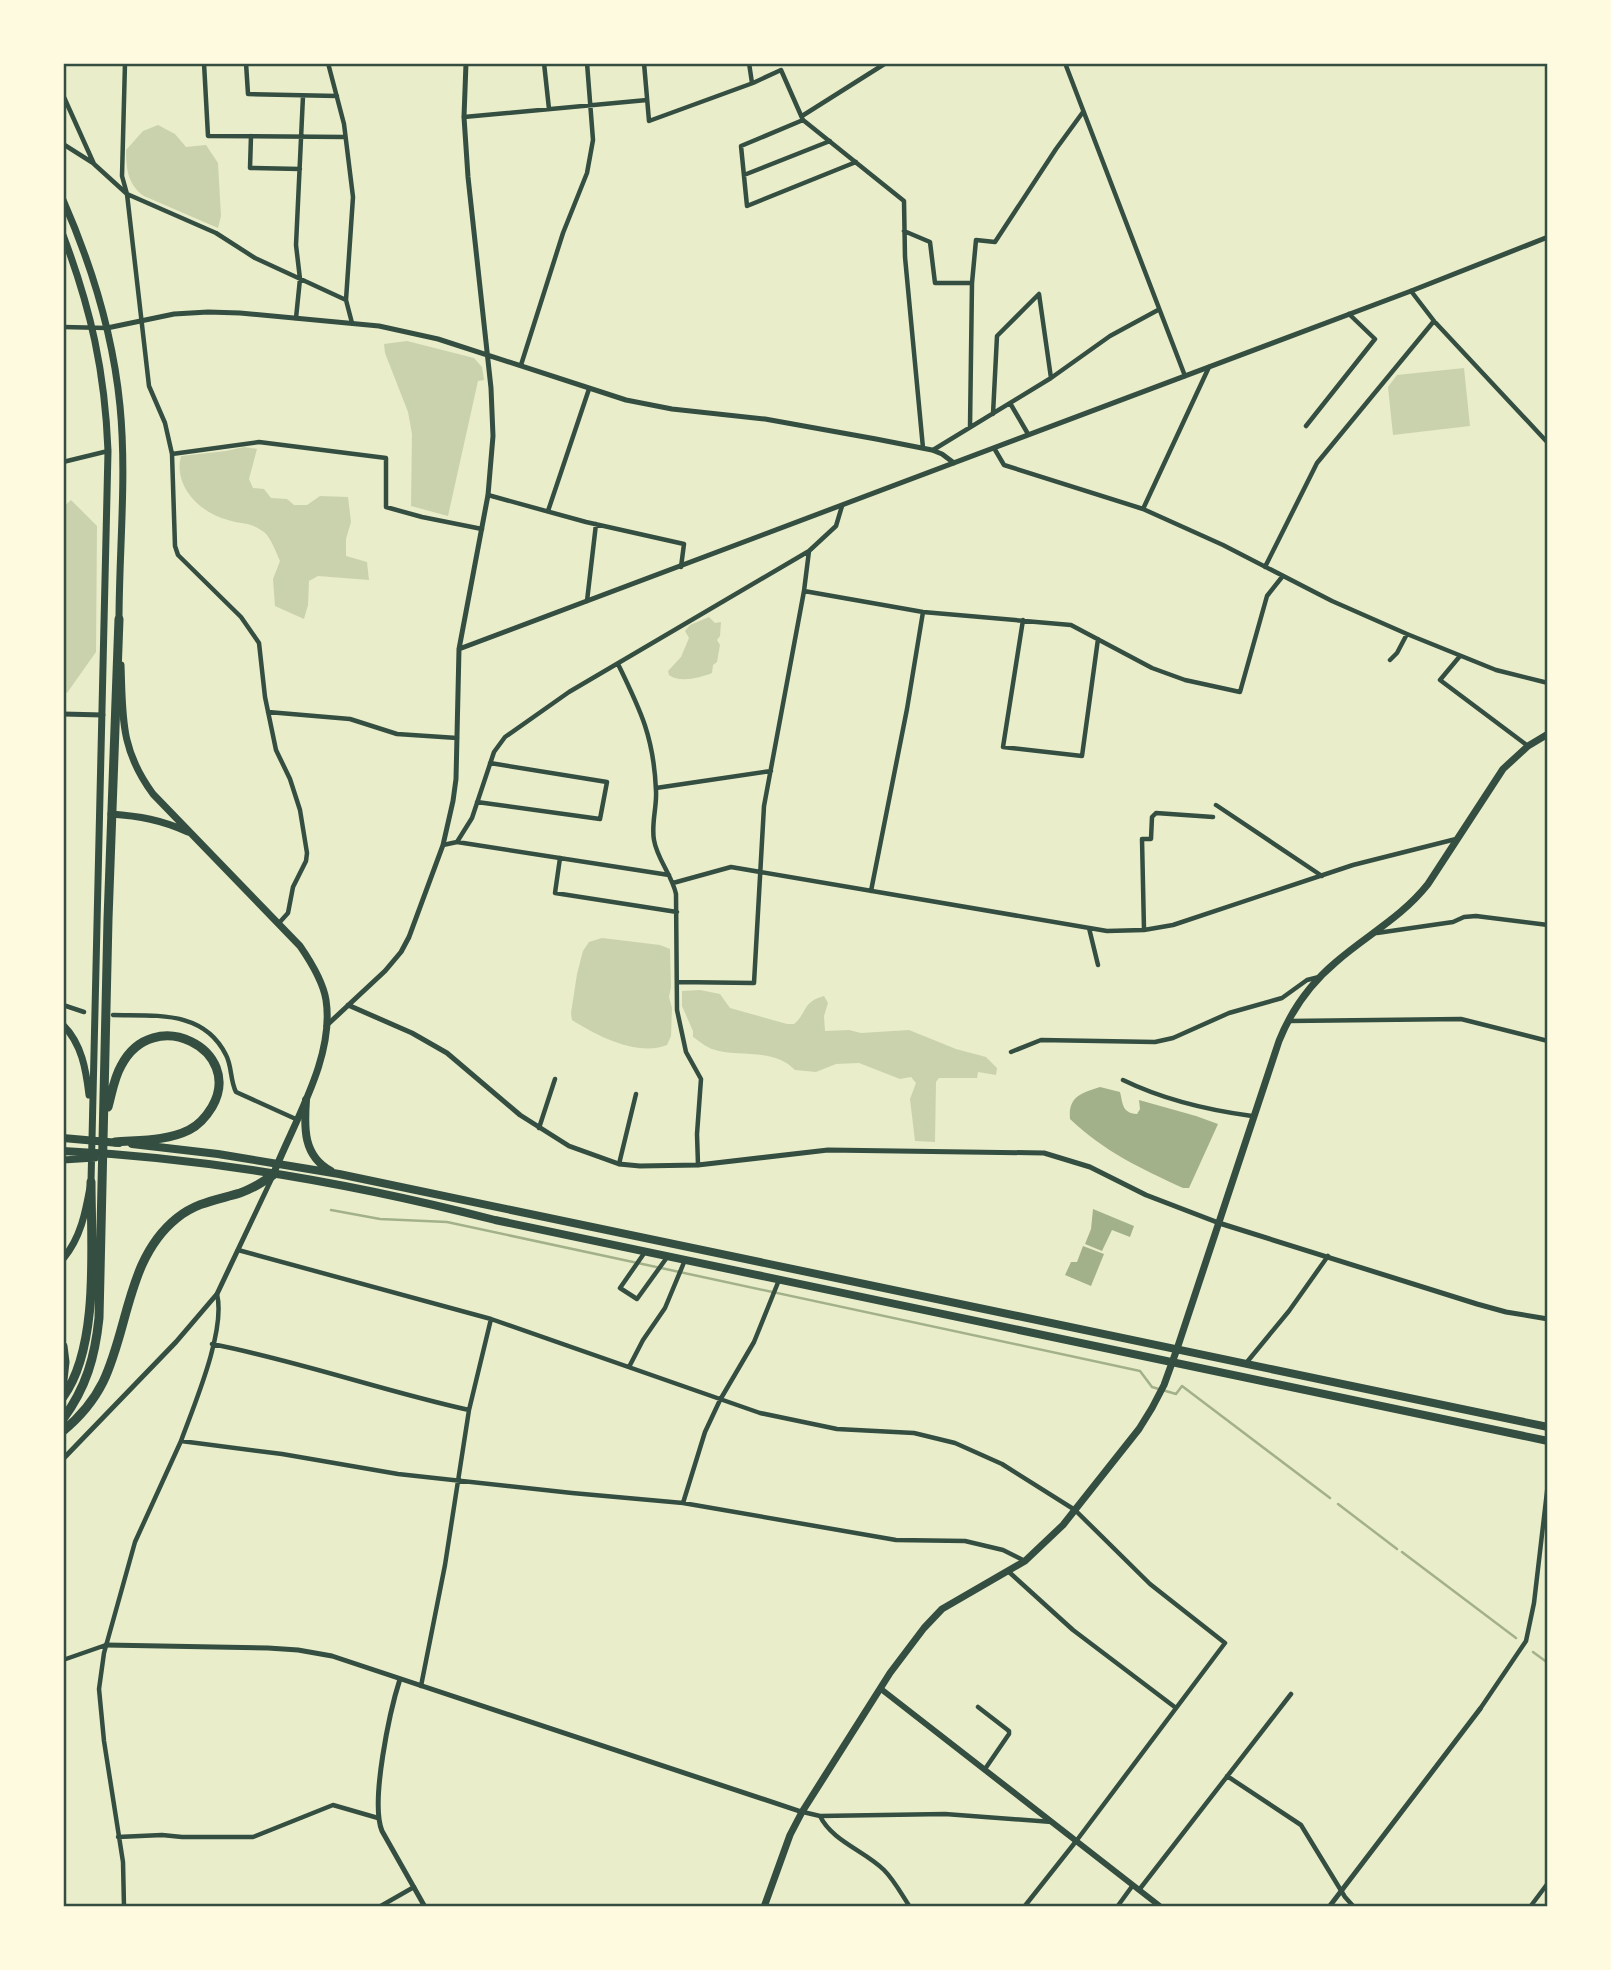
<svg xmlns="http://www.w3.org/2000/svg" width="1611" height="1970" font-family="'Golos Text',sans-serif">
	<rect width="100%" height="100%" fill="#e9edc9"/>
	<path fill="#cad2ad" d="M 158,125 L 175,134 L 186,147 L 206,145 L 218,163 L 221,216 L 218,228 L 144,196 C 128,185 126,169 126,150 L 143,131 Z
		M 407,341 L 474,358 L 482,367 L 484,380 L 478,381 L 448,516 L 411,506 L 412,434 L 408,412 L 385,353 L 384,344 Z
		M 1464,368 L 1470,426 L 1393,435 L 1388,387 L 1397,375 Z
		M 244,447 L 257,449 L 249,479 L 253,488 L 264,489 L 271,498 L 287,499 L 294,505 L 307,505 L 320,496 L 348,497 L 351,522 L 346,539 L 346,556 L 367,562 L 369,580 L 318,576 L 309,581 L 308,605 L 304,619 L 275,606 L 273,579 L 280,561 C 276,552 271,538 264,532 C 248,521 244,525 228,520 C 200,513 173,486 181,456 L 226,451 Z
		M 71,500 L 97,526 L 96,652 L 67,693 L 63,691 L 63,507 Z
		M 709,617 L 715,623 L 721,622 L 720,636 L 717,640 L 720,645 L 717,662 L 713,665 L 712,673 C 700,678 679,683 669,675 L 668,671 L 681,657 L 689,638 L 685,631 L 690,625 Z
		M 602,938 L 660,945 L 670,949 L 671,987 L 669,997 L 672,1008 L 671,1036 L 667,1045 C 638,1057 597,1036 572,1020 L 571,1013 L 577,974 L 583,951 L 589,942 Z
		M 700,990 L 720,994 L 730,1008 L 787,1024 L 794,1024 C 808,1012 802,1002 824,996 L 828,1003 L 824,1016 L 825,1031 L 849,1030 L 861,1033 L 909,1030 L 956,1049 L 986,1057 L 997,1068 L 996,1075 L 978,1072 L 977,1078 L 939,1078 L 936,1082 L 935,1142 L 915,1141 L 910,1099 L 916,1083 L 911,1077 L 900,1079 L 859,1063 L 836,1064 L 816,1072 L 795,1070 C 773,1047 737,1058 712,1049 C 706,1047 699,1041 693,1037 L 693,1031 L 682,1006 L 682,991 Z"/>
	<path fill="#a3b18a" d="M 1100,1087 L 1120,1092 C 1123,1104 1122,1113 1137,1114 L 1140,1109 L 1139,1100 L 1196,1116 L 1218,1124 L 1189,1188 L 1183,1188 C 1142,1169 1103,1151 1070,1119 C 1068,1096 1082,1093 1100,1087 Z
		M 1093,1209 L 1134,1226 L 1130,1237 L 1112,1230 L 1102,1251 L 1085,1244 L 1091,1229 Z
		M 1083,1246 L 1104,1254 L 1091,1286 L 1065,1275 L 1071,1262 L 1077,1262 Z"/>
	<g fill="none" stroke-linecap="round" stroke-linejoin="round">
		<path stroke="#a3b18a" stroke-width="2.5" d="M 331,1210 L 380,1219 L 447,1222 L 1140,1371 L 1152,1387 L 1176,1394 L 1182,1386 L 1330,1498
			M 1338,1504 L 1397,1549
			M 1402,1552 L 1516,1638
			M 1533,1652 L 1548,1663"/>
		<path stroke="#344e41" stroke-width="4.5" d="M 125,63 L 122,176 L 127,194 L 149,386 L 165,423 L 172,454 L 259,442 L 386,458 L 386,507 L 422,517 L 482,529
			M 204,63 L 208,136 L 345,137
			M 246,63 L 248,94 L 337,96
			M 328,63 L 344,124 L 353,197 L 346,300
			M 544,63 L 549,109
			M 644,63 L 649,121 L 753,83 L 781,70 L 803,120 L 904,201 L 905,257 L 923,448
			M 749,63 L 752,83
			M 1065,63 L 1185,376
			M 63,95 L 94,164 L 127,194 L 216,233 L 255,258 L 346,300 L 352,323
			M 802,116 L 886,63
			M 464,117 L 647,100
			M 803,120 L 741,146 L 747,206 L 856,162
			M 251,136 L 250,168 L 300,169
			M 63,144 L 93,163
			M 744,175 L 830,141
			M 904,231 L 930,242 L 935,283 L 972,283
			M 1411,291 L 1434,321 L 1548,443
			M 296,318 L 300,279 L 296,245 L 303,96
			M 63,327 L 107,328
			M 521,365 L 563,233 L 587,173 L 593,140 L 587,63
			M 1010,403 L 1028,434
			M 993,414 L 997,336 L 1039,294 L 1051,378
			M 1306,426 L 1375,339 L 1349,314
			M 970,427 L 972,283 L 976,240 L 995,242 L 1056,149 L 1083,112
			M 994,448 L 1004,465 L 1143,509 L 1223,545 L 1332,601 L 1407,634 L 1496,670 L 1548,683
			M 933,450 L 1051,378 L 1110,336 L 1158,310
			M 172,454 L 175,546 L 178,555 L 241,617 L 259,643 L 265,697 L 276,750 L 290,779 L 300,810 L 307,853 L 306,861 L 293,887 L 288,913 L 279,923
			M 63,462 L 108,451
			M 488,495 L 586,522 L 684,544 L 681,567
			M 1143,509 L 1209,367
			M 548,511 L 589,389
			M 1265,567 L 1317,463 L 1434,321
			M 804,591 L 923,612 L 1071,625 L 1152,668 L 1185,680 L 1240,692 L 1267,596 L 1282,577
			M 587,601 L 596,524
			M 1023,620 L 1003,747 L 1082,756 L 1098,639
			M 1460,656 L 1440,680 L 1528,746
			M 1390,660 L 1397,653 L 1407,634
			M 618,664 C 641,711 654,738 656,791 C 657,807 651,824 654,840 C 657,859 672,875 676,894 L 677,1010 L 686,1052 L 701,1079 L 697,1134 L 698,1165
			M 268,712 L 350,719 L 397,734 L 457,738
			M 656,788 L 771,771
			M 477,802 L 600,819 L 607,782 L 490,763
			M 1216,805 L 1322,876
			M 457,842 L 669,875
			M 443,845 L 457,842 L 472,818 L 494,752 L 505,737 L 569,692 L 809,551 L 836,526 L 842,506
			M 560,858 L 555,893 L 677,912
			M 673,883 L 731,867 L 1107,931 L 1144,930 L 1173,925 L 1353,865 L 1456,839
			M 871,891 L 907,709 L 923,612
			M 1089,928 L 1098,965
			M 1144,930 L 1142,839 L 1151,839 L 1152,817 L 1156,813 L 1213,817
			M 1377,933 L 1453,922 L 1464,917 L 1476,916 L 1548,925
			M 677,982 L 754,983 L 764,806 L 804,591 L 809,551
			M 63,1005 L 84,1012
			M 113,1015 C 156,1016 204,1010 226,1055 C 232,1066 230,1080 236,1092 L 298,1120
			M 1289,1021 L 1461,1019 L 1548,1041
			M 1011,1052 L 1041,1040 L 1155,1042 L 1173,1038 L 1229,1013 L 1282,998 L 1307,980 L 1319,977
			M 1123,1080 C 1164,1100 1207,1110 1252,1116
			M 539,1128 L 555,1079
			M 619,1164 L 636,1094
			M 238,1250 L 491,1319 L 760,1413 L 837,1429 L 914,1433 L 955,1443 L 1002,1464 L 1075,1510 L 1150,1584 L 1225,1643 L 1077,1840 L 1024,1907
			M 645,1252 L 620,1288 L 637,1299 L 668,1256
			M 212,1344 C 299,1361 383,1391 469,1410
			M 1247,1362 L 1289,1311 L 1328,1256
			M 629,1367 L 643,1340 L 665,1308 L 685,1260
			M 181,1441 C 194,1405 226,1331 217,1294
			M 683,1503 L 705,1432 L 720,1400 L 754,1342 L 779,1280
			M 1009,1572 L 1073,1630 L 1176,1708
			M 63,1660 L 106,1645
			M 421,1686 L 445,1565 L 469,1410 L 491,1319
			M 978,1707 L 1009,1731 L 1009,1734 L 985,1769
			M 1480,1709 L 1526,1641 L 1534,1603 L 1548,1483
			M 1227,1776 L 1301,1825 L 1345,1897 L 1354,1907
			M 803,1812 L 820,1816 L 945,1814 L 1052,1822
			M 820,1816 C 832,1841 865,1851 884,1870 C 894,1880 902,1895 910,1907
			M 118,1837 L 162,1835 L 182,1837 L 253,1837 L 333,1805 L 378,1818
			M 1139,1890 L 1291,1694
			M 124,1907 L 123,1862 L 104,1741 L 99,1689 L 104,1653 L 135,1542 L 181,1441 L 282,1454 L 398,1474 L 572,1493 L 683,1503 L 896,1540 L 965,1541 L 1003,1550 L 1025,1561
			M 379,1907 L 414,1887
			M 1117,1907 L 1133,1885
			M 1530,1907 L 1548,1883"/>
		<path stroke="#344e41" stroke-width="5" d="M 107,328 L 174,314 L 208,312 L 240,313 L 379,326 L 438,339 L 626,400 L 672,409 L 765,419 L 876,439 L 932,450 L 942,454 L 954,463
			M 459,649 L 1411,291 L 1548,237
			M 63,714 L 103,715
			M 348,1005 L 412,1033 L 447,1053 L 520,1115 L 569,1146 L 619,1164 L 640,1166 L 698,1165 L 828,1150 L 1044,1153 L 1090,1167 L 1146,1195 L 1219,1223 L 1477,1304 L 1506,1312 L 1548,1319
			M 326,1026 L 385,971 L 401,952 L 409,937 L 443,845 L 453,801 L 456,779 L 459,649 L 488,495 L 493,436 L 491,388 L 468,177 L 464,117 L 466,63
			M 63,1459 L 176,1342 L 217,1294 L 272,1178
			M 106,1645 L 268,1648 L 298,1650 L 332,1656 L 802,1812
			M 400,1679 C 390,1710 370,1802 382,1831 L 425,1907
			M 1329,1907 L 1480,1709"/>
		<path stroke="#344e41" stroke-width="6" d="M 881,1689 L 1161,1907"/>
		<path stroke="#344e41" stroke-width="7" d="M 63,200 C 92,266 113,334 120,406 C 127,477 119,550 119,621
			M 63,235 C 91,309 105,372 108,451 L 91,1182 C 86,1209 82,1236 63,1259
			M 121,665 C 123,718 120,749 153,794 L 300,946 C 311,962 323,981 326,1000 C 335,1058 293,1123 273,1175
			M 111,814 C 139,816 162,820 188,832
			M 63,1025 C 82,1044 86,1070 89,1095
			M 63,1160 L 95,1158
			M 764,1907 L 790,1835 L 802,1812 L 890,1673 L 924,1628 L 942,1609 L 1025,1561 L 1063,1525 L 1139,1429 L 1152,1408 L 1164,1385 L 1177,1349 L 1279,1041 C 1291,1011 1311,983 1336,962 C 1367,935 1402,917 1428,884 L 1503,769 L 1528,746 L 1548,734"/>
		<path stroke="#344e41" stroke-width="8" d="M 306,1100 C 304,1128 303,1156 331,1171
			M 63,1138 L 119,1143
			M 132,1144 L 218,1154 L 339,1174 L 1548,1427
			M 63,1151 C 208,1158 355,1184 495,1220 L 1548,1441"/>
		<path stroke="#344e41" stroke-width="9" d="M 108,1107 C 112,1093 114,1078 121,1066 C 153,1003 245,1050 212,1107 C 206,1117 199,1125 189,1130 C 167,1141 139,1140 115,1142
			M 63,1346 L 65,1362 L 63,1380
			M 63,1397 C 100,1347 91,1242 91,1182
			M 63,1419 C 86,1388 95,1357 99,1318 L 108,919 L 119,619
			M 63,1431 C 80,1417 93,1402 103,1382 C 129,1328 127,1258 177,1218 C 197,1202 217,1200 240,1193 C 252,1189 263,1182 273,1175"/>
	</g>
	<rect width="1611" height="1970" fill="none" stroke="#fefae0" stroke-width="130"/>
	<rect x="65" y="65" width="1481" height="1840" fill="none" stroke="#344e41" stroke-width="2.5"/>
</svg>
